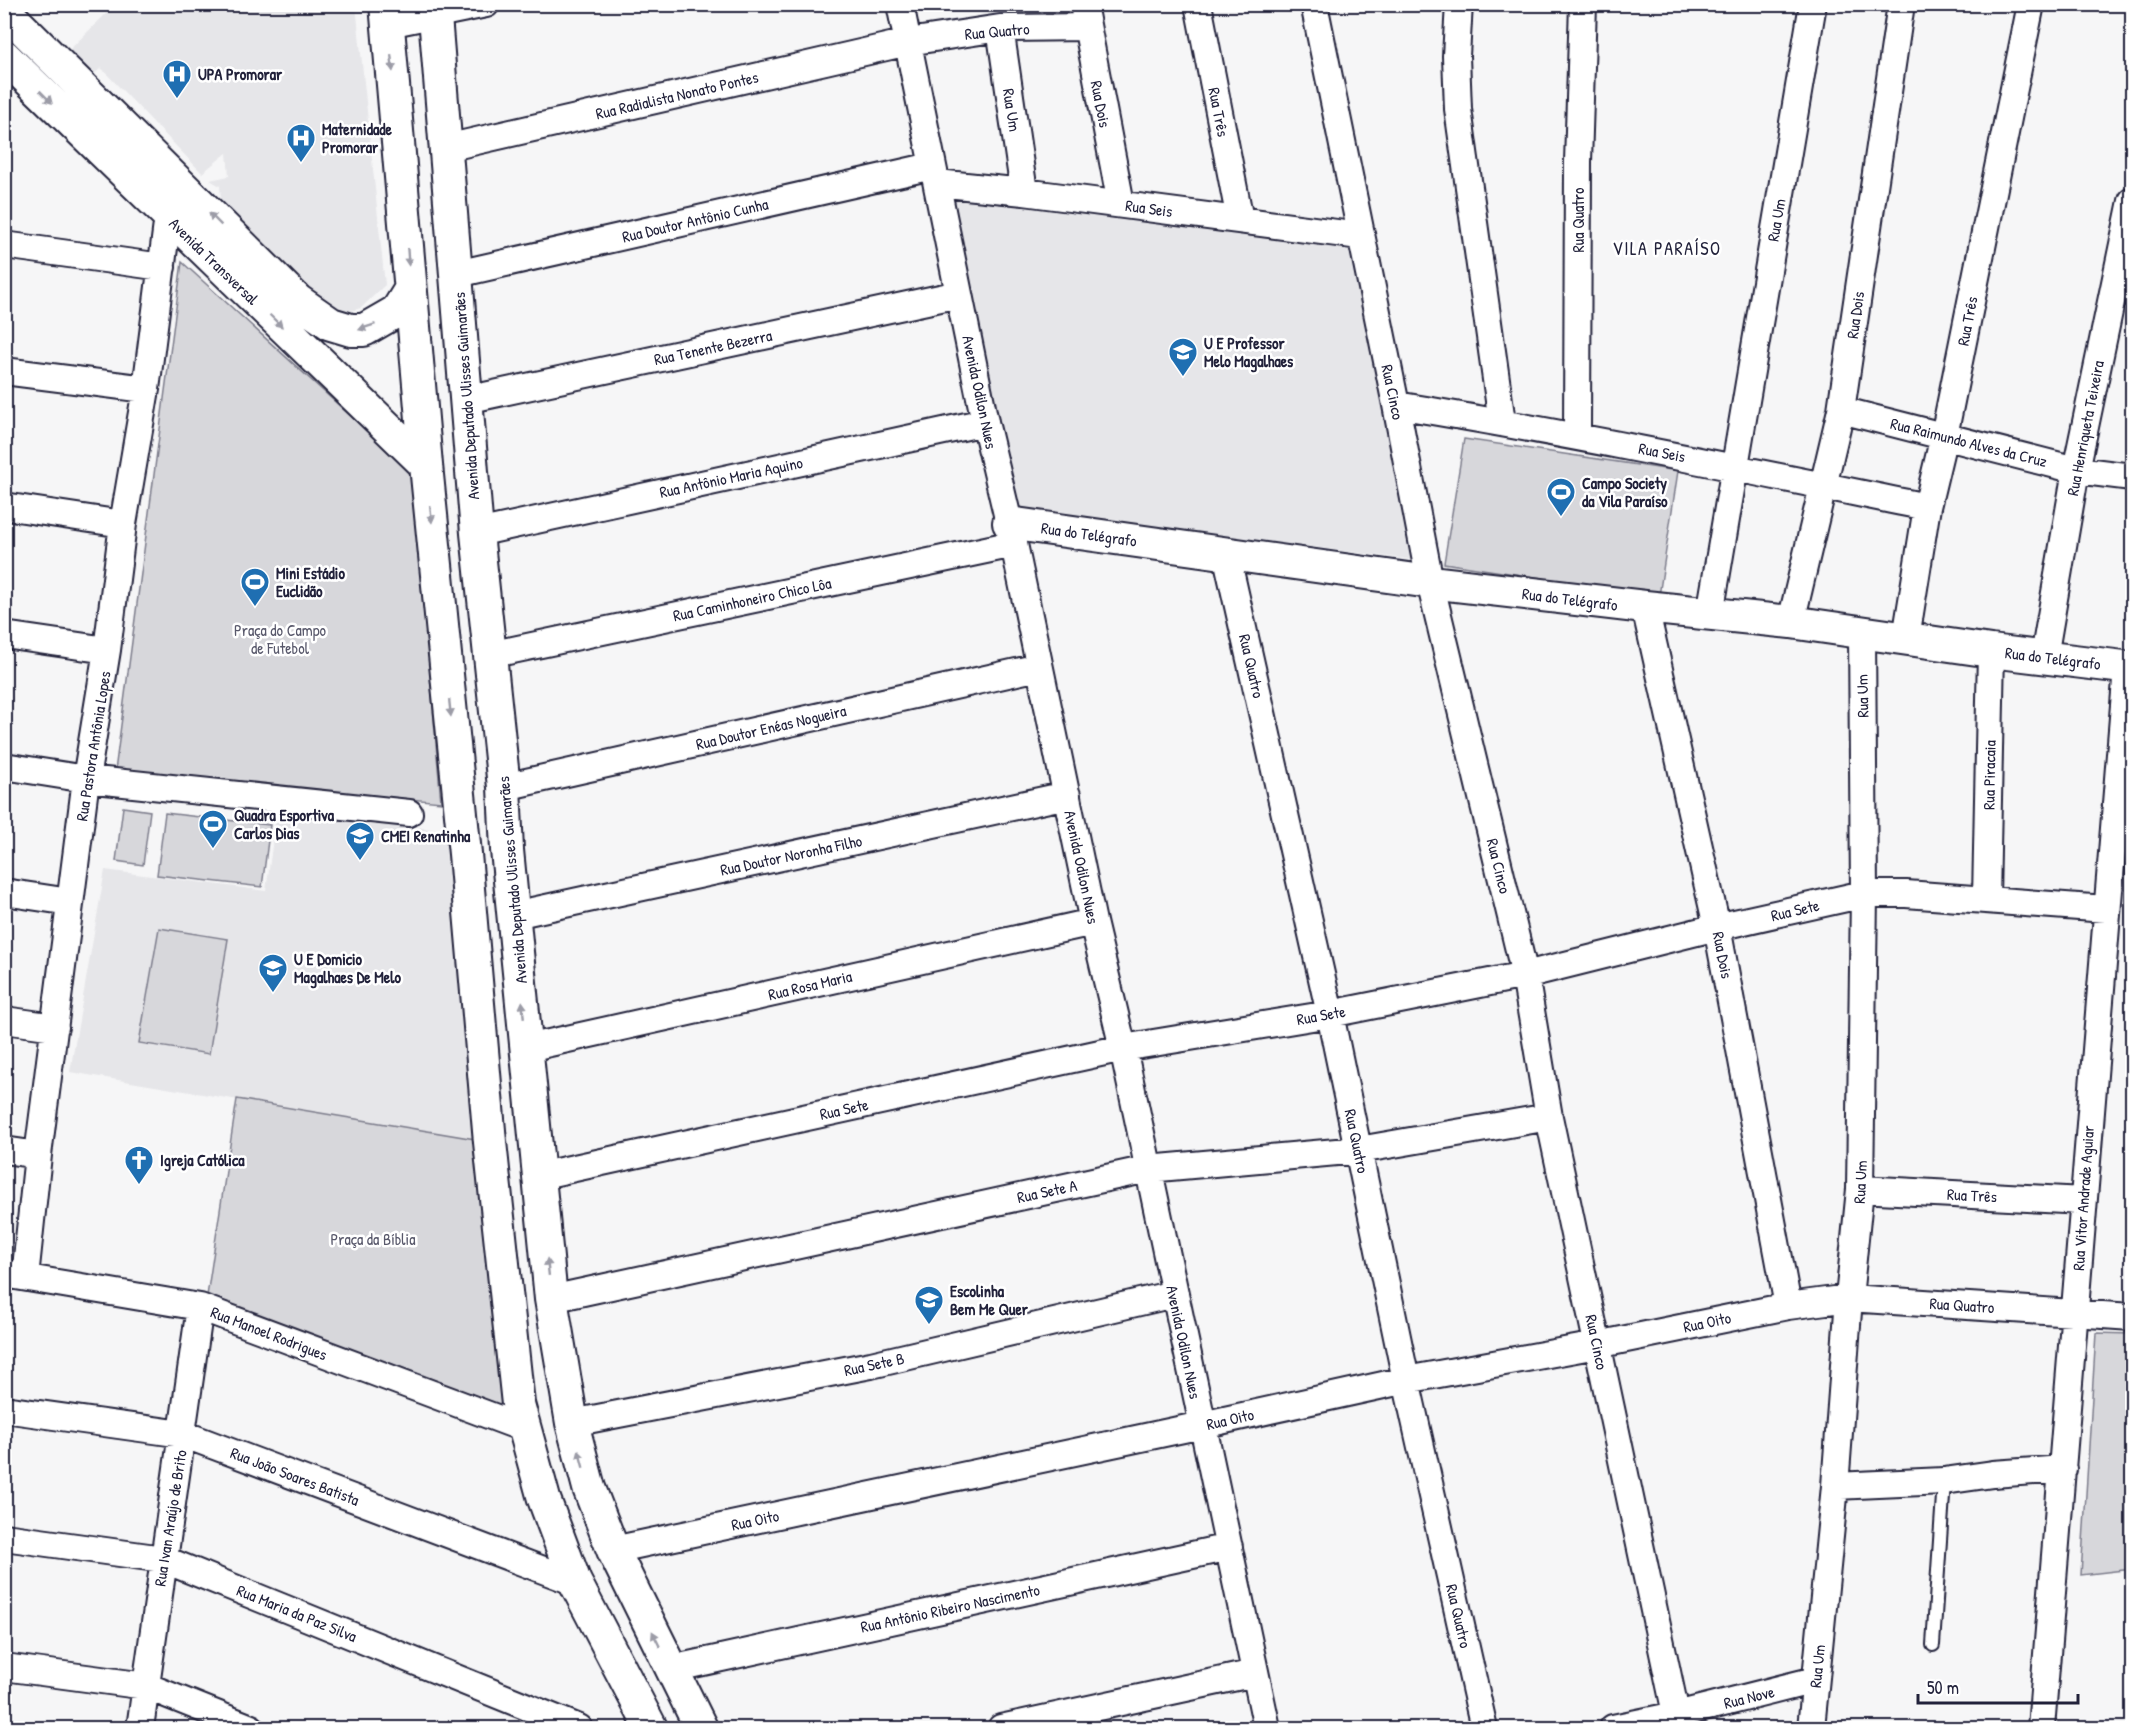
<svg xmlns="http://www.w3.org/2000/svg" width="2137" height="1733" font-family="'Patrick Hand',sans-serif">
	<rect width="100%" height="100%" fill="#f6f6f7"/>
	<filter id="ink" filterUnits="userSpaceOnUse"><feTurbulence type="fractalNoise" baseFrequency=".0167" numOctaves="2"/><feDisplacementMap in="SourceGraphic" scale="12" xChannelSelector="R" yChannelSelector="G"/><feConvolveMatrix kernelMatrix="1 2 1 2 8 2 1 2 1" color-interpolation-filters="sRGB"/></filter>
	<g filter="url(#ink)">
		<path fill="#e6e6e9" d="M 115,5 L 209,5 L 214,13 L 214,9 L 277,5 L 356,5 L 385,285 L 361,308 L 335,315 L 222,213 L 220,186 L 210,180 L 229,176 L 227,153 L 202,173 L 101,68 L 88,80 L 64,55 Z
			M 953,198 L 1351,247 L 1413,560 L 1016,509 Z
			M 277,809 L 446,831 L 456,916 L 475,1139 L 70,1072 L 105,870 L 266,891 Z"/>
		<path fill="#d7d7db" stroke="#7c7c8b" stroke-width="1.5" d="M 182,262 L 413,473 L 441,802 L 115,771 Z
			M 1464,439 L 1678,471 L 1659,596 L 1444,563 Z
			M 123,807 L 150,811 L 143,865 L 116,861 Z
			M 165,813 L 270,825 L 262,887 L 157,875 Z
			M 159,928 L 228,939 L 209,1054 L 139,1043 Z
			M 237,1099 L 475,1139 L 513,1416 L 207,1296 Z
			M 2096,1333 L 2132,1334 L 2132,1569 L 2081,1575 Z"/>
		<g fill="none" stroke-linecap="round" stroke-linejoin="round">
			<g stroke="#22223b" stroke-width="16">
				<path id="service" d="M 1933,1645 L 1944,1481"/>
			</g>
			<g stroke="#22223b" stroke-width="30">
				<path id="minor" d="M 900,4 L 985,422 L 1014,544 L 1093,922 L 1123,1048 L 1267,1728
					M 1083,4 L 1121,204
					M 1198,4 L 1240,220
					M 1314,4 L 1396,405 L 1430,582 L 1525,975 L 1549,1117 L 1679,1728
					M 1459,4 L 1456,56 L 1458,109 L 1502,422
					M 388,24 L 486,4
					M 1000,28 L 1024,192
					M 446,148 L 908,42 L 1000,28 L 1086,27
					M 937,183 L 1024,192 L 1360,236
					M 4,245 L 162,267
					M 457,274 L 932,166
					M 4,371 L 146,389
					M 466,400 L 959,294
					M 1396,405 C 1574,434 1750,471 1927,507
					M 1841,410 L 2076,470 L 2132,477
					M 1577,436 L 1578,162 L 1583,4
					M 4,506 L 123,524
					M 477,533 L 985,422
					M 1226,553 L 1330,1014 L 1406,1380 L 1484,1728
					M 1645,607 L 1717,927 L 1788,1306
					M 1710,614 L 1813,4
					M 1791,622 L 1841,410 L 1901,4
					M 4,635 L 107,650
					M 1906,638 L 1927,507 L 1944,436 L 2031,4
					M 489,655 L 1014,544
					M 2044,657 L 2076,470 L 2132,201
					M 4,766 L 86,779 L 409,813
					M 504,787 L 1039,667
					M 4,892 L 70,902
					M 1986,899 L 1991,651
					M 514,915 L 1067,795
					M 4,1020 L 55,1027
					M 527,1048 L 1093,922
					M 4,1150 L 38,1155
					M 538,1176 L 1123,1048 L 1330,1014 L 1525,975 L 1717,927 L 1864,894 L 1906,894 L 2106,909
					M 1860,1189 L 2083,1201
					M 4,1274 L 200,1307 L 523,1428
					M 25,1277 L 38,1155 L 86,779 L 107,650 L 123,524 L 146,389 L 168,216
					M 551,1299 L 1148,1169 L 1359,1150 L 1549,1117
					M 4,1409 L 183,1434 L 575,1582
					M 572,1423 L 871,1365 L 1174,1294
					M 1835,1486 L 1944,1481 L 1993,1474 L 2063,1469
					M 4,1537 L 163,1559 L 579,1728
					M 613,1550 L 1202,1425 L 1406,1380 L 1597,1345 L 1788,1306 L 1849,1298 L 2132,1317
					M 4,1667 L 146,1686 L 251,1728
					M 671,1669 L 1229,1547
					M 140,1728 L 200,1307
					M 1001,1728 L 1255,1673
					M 1613,1728 L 1676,1715 L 1815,1680
					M 1811,1728 L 1835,1486 L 1849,1298 L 1860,1189 L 1864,894 L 1862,633
					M 2041,1728 L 2127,668"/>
			</g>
			<g stroke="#22223b" stroke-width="36">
				<path id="tertiary" d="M 386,4 L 426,465 L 465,854 L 490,1142 L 518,1404 L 544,1499 L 575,1582 L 651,1728
					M 434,4 L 477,533 L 504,787 L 507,850 L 551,1299 L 572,1423 L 589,1488 L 613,1550 L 701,1728
					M 4,10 L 298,301 L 331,324 L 351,330 L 364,330 L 397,311 L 410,290
					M 4,56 L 426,465
					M 1009,523 L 1430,582 L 1645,607 L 1791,622 L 1991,651 L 2132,668"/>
			</g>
			<use href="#service" stroke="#fff" stroke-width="12"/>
			<use href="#minor" stroke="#fff" stroke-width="26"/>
			<use href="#tertiary" stroke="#fff" stroke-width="32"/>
		</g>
		<defs><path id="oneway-solid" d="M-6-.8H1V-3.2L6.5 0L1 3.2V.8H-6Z" transform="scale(1.5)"/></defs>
		<g fill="#9c9ca7">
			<use href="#oneway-solid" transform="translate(392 63) rotate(84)"/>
			<use href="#oneway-solid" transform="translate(46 97) rotate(45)"/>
			<use href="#oneway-solid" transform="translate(215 219) rotate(-135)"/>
			<use href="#oneway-solid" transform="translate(408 257) rotate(86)"/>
			<use href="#oneway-solid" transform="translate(276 321) rotate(44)"/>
			<use href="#oneway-solid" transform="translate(367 327) rotate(161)"/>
			<use href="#oneway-solid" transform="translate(431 514) rotate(84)"/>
			<use href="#oneway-solid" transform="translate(450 708) rotate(84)"/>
			<use href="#oneway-solid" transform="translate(523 1010) rotate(-95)"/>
			<use href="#oneway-solid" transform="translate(548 1267) rotate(-96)"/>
			<use href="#oneway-solid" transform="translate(581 1459) rotate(-105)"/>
			<use href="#oneway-solid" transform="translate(656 1639) rotate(-116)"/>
		</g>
	</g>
	<defs>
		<g id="hospital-pin" transform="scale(1.5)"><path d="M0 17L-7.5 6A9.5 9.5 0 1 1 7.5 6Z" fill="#1f6fb2" stroke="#fff"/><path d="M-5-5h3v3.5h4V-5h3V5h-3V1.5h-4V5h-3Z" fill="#fff"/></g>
		<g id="school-pin" transform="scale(1.5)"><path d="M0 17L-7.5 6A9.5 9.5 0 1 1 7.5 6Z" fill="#1f6fb2" stroke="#fff"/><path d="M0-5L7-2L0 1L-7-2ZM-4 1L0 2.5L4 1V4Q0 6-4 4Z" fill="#fff"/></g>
		<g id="stadium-pin" transform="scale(1.5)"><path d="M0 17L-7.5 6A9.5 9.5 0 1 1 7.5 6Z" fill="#1f6fb2" stroke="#fff"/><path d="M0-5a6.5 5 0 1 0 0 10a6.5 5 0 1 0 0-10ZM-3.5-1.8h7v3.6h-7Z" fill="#fff"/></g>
		<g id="church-pin" transform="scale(1.5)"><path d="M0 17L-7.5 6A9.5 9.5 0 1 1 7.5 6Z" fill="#1f6fb2" stroke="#fff"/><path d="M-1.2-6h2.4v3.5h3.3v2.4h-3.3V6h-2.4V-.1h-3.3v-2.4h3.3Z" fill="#fff"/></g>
	</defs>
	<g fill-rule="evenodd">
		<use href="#hospital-pin" x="177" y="74"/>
		<use href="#hospital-pin" x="301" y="138"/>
		<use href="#school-pin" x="1183" y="352"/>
		<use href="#stadium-pin" x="1561" y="492"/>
		<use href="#stadium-pin" x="255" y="582"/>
		<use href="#stadium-pin" x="213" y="824"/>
		<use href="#school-pin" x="360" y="836"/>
		<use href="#school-pin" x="273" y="968"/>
		<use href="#church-pin" x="139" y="1160"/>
		<use href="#school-pin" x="929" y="1300"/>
	</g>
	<g text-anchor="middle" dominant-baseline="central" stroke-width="5" stroke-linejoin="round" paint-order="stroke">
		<g font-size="16" fill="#22223b" stroke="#fff">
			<text transform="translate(997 31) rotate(-5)">Rua Quatro</text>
			<text transform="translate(677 95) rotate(-13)">Rua Radialista Nonato Pontes</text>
			<text transform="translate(1101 104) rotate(79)">Rua Dois</text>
			<text transform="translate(1012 110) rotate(81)">Rua Um</text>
			<text transform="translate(1219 112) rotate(79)">Rua Três</text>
			<text transform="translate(1149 208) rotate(8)">Rua Seis</text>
			<text transform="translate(695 220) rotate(-13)">Rua Doutor Antônio Cunha</text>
			<text transform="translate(1578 220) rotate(-90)">Rua Quatro</text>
			<text transform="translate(1776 220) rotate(-80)">Rua Um</text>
			<text transform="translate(214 261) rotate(44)">Avenida Transversal</text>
			<text transform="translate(1855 315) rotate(-82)">Rua Dois</text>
			<text transform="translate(1967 321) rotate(-79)">Rua Três</text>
			<text transform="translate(713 347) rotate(-12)">Rua Tenente Bezerra</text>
			<text transform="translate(980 392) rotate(78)">Avenida Odilon Nues</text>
			<text transform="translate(1393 392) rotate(78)">Rua Cinco</text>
			<text transform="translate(466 396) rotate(-94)">Avenida Deputado Ulisses Guimarães</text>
			<text transform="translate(2085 428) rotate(-79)">Rua Henriqueta Teixeira</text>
			<text transform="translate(1969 442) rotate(14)">Rua Raimundo Alves da Cruz</text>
			<text transform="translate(1662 452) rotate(11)">Rua Seis</text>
			<text transform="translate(731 477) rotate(-12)">Rua Antônio Maria Aquino</text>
			<text transform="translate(1089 534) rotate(8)">Rua do Telégrafo</text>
			<text transform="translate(752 599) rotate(-12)">Rua Caminhoneiro Chico Lôa</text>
			<text transform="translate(1570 599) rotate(7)">Rua do Telégrafo</text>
			<text transform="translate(2053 658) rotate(7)">Rua do Telégrafo</text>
			<text transform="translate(1252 666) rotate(77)">Rua Quatro</text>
			<text transform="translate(1862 696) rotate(-91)">Rua Um</text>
			<text transform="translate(771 727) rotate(-13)">Rua Doutor Enéas Nogueira</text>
			<text transform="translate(93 746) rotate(-81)">Rua Pastora Antônia Lopes</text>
			<text transform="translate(1989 775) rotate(-89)">Rua Piracaia</text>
			<text transform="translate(791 855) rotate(-12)">Rua Doutor Noronha Filho</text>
			<text transform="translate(1499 866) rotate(76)">Rua Cinco</text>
			<text transform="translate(1082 867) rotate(78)">Avenida Odilon Nues</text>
			<text transform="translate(512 880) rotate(-95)">Avenida Deputado Ulisses Guimarães</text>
			<text transform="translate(1795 910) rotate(-13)">Rua Sete</text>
			<text transform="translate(1723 955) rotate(79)">Rua Dois</text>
			<text transform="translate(810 985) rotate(-13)">Rua Rosa Maria</text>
			<text transform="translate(1321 1015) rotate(-10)">Rua Sete</text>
			<text transform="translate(844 1109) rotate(-12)">Rua Sete</text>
			<text transform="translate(1357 1141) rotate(78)">Rua Quatro</text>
			<text transform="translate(1860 1182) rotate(-87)">Rua Um</text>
			<text transform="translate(1047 1191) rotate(-12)">Rua Sete A</text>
			<text transform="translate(1972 1195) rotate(3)">Rua Três</text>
			<text transform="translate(2083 1198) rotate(-86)">Rua Vitor Andrade Aguiar</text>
			<text transform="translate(1962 1305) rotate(4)">Rua Quatro</text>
			<text transform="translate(1707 1322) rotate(-12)">Rua Oito</text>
			<text transform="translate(269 1333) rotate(21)">Rua Manoel Rodrigues</text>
			<text transform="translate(1184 1342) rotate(78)">Avenida Odilon Nues</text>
			<text transform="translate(1597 1342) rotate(78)">Rua Cinco</text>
			<text transform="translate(874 1364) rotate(-12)">Rua Sete B</text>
			<text transform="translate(1230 1419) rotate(-13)">Rua Oito</text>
			<text transform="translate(295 1476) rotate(21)">Rua João Soares Batista</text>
			<text transform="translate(170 1518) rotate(-81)">Rua Ivan Araújo de Brito</text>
			<text transform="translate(755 1520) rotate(-12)">Rua Oito</text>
			<text transform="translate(950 1608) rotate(-12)">Rua Antônio Ribeiro Nascimento</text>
			<text transform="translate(297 1613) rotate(22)">Rua Maria da Paz Silva</text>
			<text transform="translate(1459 1616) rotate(77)">Rua Quatro</text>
			<text transform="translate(1817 1666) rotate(-84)">Rua Um</text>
			<text transform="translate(1749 1697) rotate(-14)">Rua Nove</text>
		</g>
		<g font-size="16" font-weight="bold" fill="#22223b" stroke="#fff" text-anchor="start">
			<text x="198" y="74">UPA Promorar</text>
			<text x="322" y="129">Maternidade<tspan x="322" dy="18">Promorar</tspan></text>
			<text x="1204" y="343">U E Professor<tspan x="1204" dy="18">Melo Magalhaes</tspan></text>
			<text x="1582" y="483">Campo Society<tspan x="1582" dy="18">da Vila Paraíso</tspan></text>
			<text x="276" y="573">Mini Estádio<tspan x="276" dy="18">Euclidão</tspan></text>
			<text x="234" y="815">Quadra Esportiva<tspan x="234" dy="18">Carlos Dias</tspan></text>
			<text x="381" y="836">CMEI Renatinha</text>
			<text x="294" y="959">U E Domicio<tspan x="294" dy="18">Magalhaes De Melo</tspan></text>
			<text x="160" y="1160">Igreja Católica</text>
			<text x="950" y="1291">Escolinha<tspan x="950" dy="18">Bem Me Quer</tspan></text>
		</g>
		<g font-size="16" fill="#58586b" stroke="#fff">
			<text x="280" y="630">Praça do Campo<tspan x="280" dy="18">de Futebol</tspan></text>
			<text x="373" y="1239">Praça da Bíblia</text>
		</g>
		<g font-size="18" letter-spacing="1.5" fill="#22223b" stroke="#fff">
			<text x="1667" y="248">VILA PARAÍSO</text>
		</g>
	</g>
	<rect width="2137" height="1733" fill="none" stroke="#fff" stroke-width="24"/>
	<rect x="12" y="12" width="2113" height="1709" fill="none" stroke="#22223b" stroke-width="2" filter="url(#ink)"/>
	<path d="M1918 1694v9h160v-9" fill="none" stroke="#22223b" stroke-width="3"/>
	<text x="1927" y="1694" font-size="18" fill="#22223b" stroke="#ffffff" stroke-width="4.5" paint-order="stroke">50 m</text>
</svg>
